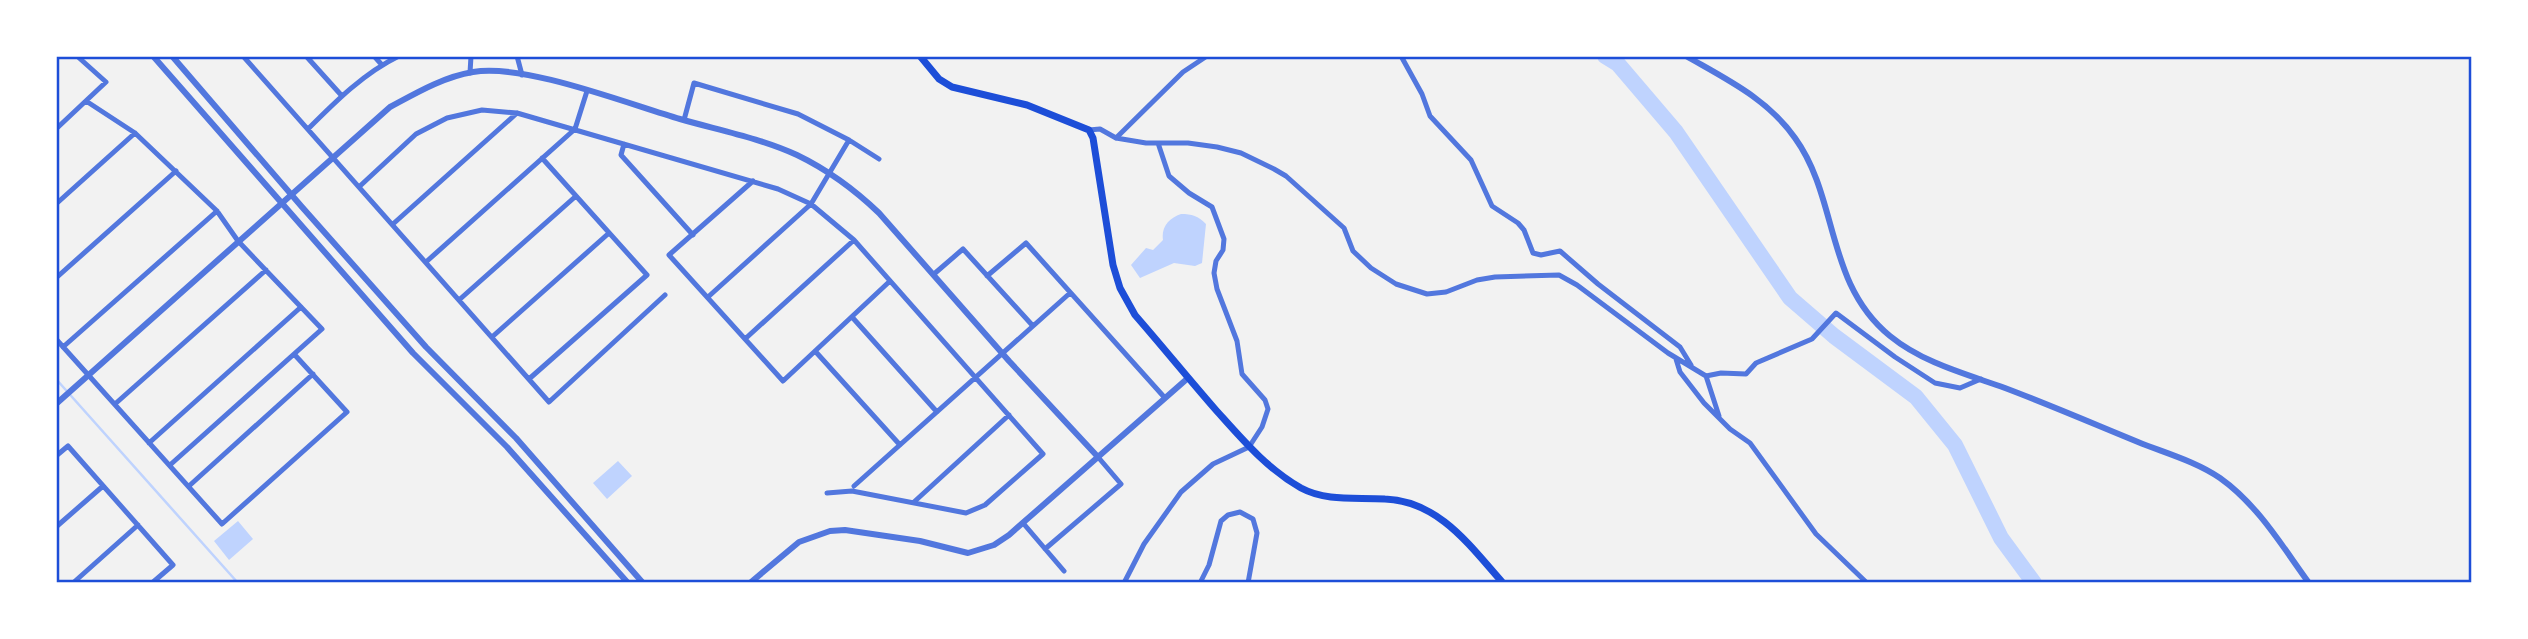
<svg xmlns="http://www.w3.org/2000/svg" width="2528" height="639" font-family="Overpass,sans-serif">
	<rect width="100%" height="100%" fill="#f2f2f2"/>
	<path fill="#bfd3fe" d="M 1181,214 C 1192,214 1198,216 1206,224 L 1202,263 L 1195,266 L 1174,263 L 1140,278 L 1131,265 L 1146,248 L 1153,250 L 1163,240 C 1161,227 1169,218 1181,214 Z
		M 618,461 L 632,476 L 607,499 L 593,483 Z
		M 238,521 L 253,539 L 229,560 L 214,541 Z"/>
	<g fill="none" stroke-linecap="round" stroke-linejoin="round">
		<path stroke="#bfd3fe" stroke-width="2.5" d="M 56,379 L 238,583"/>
		<path stroke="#bfd3fe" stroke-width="16" d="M 1605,56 L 1618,64 L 1676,132 L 1790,298 L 1834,336 L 1916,397 L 1955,445 L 2001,538 L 2034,583"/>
		<path stroke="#5277de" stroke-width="5" d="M 243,56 L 549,402 L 665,295
			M 306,56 L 342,96
			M 374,56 L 382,65
			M 517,56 L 522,75
			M 1401,56 L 1422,94 L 1430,116 L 1471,160 L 1492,206 L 1518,223 L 1524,230 L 1533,253 L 1541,255 L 1560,251 L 1598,284 L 1680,347 L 1691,365
			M 470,73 L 471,56
			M 86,101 L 135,133 L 217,211 L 238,241 L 322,329 L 170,465
			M 684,120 L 694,83 L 798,114 L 849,140 L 879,159
			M 56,129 L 106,82 L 77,56
			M 308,129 C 336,101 364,73 399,56
			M 1089,130 L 1100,129 L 1116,138 L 1146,143 L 1188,143 L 1217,147 L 1241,153 L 1274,169 L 1286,176 L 1344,228 L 1353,251 L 1371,268 L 1396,284 L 1427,294 L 1446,292 L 1477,280 L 1495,277 L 1559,275 L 1577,285 L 1668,353 L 1706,376 L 1721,373 L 1746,374 L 1756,363 L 1812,339 L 1836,313 L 1895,357 L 1935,383 L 1960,388 L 1981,379
			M 1116,138 L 1183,72 L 1207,56
			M 624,144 L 621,155 L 693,235
			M 753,181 L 669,255 L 783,381 L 890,281
			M 360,186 L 416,134 L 447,118 L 482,110 L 517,113 L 778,189 L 811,204 L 854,240 L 1043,454 L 985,505 L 966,513 L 852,491 L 827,493
			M 56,204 L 135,133
			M 393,224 L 517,113
			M 426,262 L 575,129 L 587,91
			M 934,274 L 963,249 L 1033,326
			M 987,276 L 1026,243 L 1165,398
			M 56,278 L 176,171
			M 708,297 L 811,204 L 849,140
			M 459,300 L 576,196
			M 852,317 L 937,412
			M 492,337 L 609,233
			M 56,339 L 222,524 L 347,412 L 294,354
			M 745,339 L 854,240
			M 63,347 L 217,211
			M 815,351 L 900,445
			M 1676,359 L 1680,372 L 1704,403 L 1730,429 L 1750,443 L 1816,534 L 1867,583
			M 1706,376 L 1719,416
			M 529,379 L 647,275 L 542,158
			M 115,404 L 266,270
			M 149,443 L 301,307
			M 56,456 L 68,446 L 173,565 L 152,583
			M 189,486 L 313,374
			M 854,486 L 1070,293
			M 914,502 L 1009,415
			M 1023,523 L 1064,571
			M 56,527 L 103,486
			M 1045,549 L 1121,484 L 1098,457
			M 73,583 L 138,525
			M 1124,583 L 1144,544 L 1181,492 L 1213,464 L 1249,447 L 1262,427 L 1268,409 L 1265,400 L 1242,374 L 1237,341 L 1217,289 L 1214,273 L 1216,261 L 1223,250 L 1224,239 L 1212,207 L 1189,193 L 1169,176 L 1158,143
			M 1200,583 L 1209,565 L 1221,521 L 1228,515 L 1240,512 L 1253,519 L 1257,533 L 1248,583"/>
		<path stroke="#5277de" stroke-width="6" d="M 153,56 L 413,353 L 507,447 L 628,583
			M 172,56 L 302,207 L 426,347 L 516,438 L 643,583
			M 1686,56 C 1726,79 1768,99 1795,138 C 1839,199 1825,283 1890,336 C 1923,363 1966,374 2005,388 C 2050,405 2094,424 2138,442 C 2165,453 2195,461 2220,478 C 2258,505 2282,546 2309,583
			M 56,404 L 390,107 C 416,93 443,77 473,72 C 524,63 628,104 680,119 C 718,130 760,138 797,155 C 828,170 854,189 879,213 L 1009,361 L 1098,457
			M 750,583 L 799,542 L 830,531 L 845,530 L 920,541 L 968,553 L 994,545 L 1009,535 L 1188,378"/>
		<path stroke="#1d4ed8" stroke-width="7" d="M 920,56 L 939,79 L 952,87 L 1027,105 L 1089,130 L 1093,138 L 1113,265 L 1120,288 L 1135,315 C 1162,346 1188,378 1215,409 C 1242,439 1266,468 1301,488 C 1327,502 1357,497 1385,499 C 1439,501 1470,546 1503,583"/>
	</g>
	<rect width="2528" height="639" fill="none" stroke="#ffffff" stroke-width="116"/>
	<rect x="58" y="58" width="2412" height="523" fill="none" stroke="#1d4ed8" stroke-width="2.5"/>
</svg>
